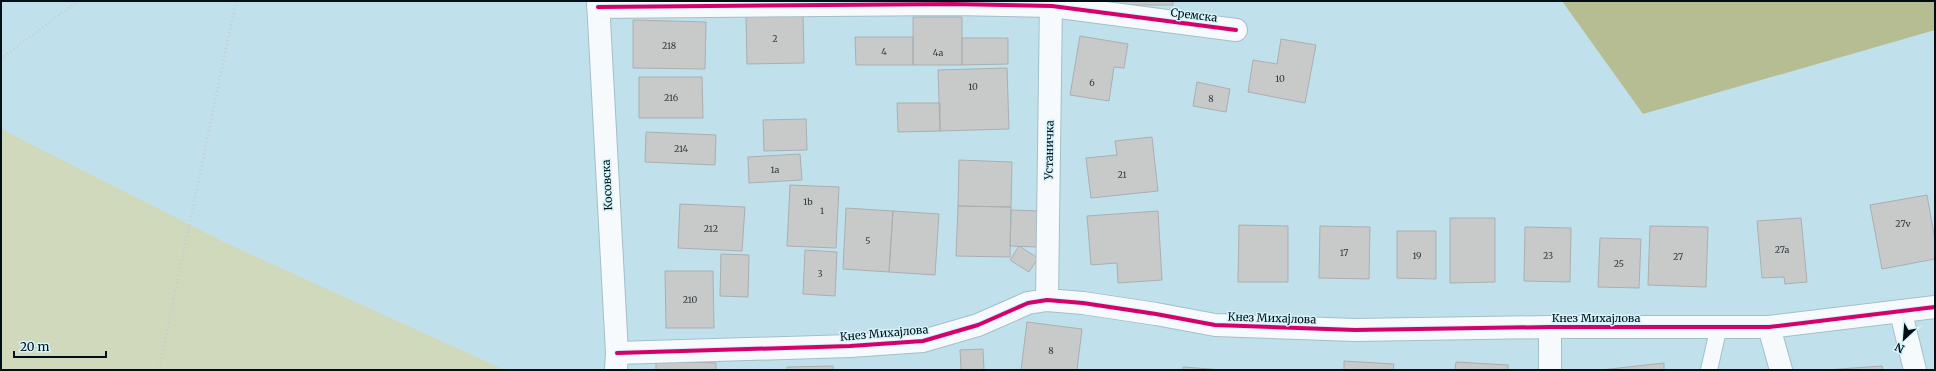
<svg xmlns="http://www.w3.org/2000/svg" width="1936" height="371" font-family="Merriweather,serif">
	<rect width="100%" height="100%" fill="#c0e1ec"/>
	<path fill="#d0d9bc" d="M 1,129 L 226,243 L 505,370 L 1,370 Z"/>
	<path fill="#b6bd92" d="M 1562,1 L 1935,1 L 1935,30 L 1643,114 Z"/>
	<path fill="#c8caca" stroke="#abaeb0" d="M 1116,1 L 1173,1 L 1173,5 L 1116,5 Z
		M 803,13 L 804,63 L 747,64 L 746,14 Z
		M 913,17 L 962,17 L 962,65 L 913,65 Z
		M 633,20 L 706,22 L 705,69 L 633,68 Z
		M 1080,36 L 1128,44 L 1124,68 L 1114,67 L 1109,101 L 1070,95 Z
		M 855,37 L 913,37 L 913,65 L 856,65 Z
		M 962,38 L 1008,38 L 1008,64 L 962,65 Z
		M 1281,39 L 1316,45 L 1305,103 L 1248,92 L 1253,60 L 1277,64 Z
		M 1007,68 L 1009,129 L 940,131 L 938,70 Z
		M 639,77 L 702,77 L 703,118 L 639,118 Z
		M 1197,82 L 1230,89 L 1226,112 L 1193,106 Z
		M 897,103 L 940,103 L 940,131 L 898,132 Z
		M 806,119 L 807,150 L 764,151 L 763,120 Z
		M 646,132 L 716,135 L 715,165 L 645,162 Z
		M 1152,137 L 1158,191 L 1091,198 L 1086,158 L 1117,155 L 1115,141 Z
		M 800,154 L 802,180 L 749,183 L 748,157 Z
		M 959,160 L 1012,162 L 1011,207 L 958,206 Z
		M 790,185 L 839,187 L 836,248 L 787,246 Z
		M 1927,195 L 1935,240 L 1935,259 L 1882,269 L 1870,205 Z
		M 680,204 L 745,207 L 742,251 L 678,248 Z
		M 958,206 L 1011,207 L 1010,257 L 956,256 Z
		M 846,208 L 893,211 L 889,272 L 843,269 Z
		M 1011,210 L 1039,211 L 1038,247 L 1010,246 Z
		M 893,211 L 939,214 L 935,275 L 889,272 Z
		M 1158,211 L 1162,280 L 1118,283 L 1117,263 L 1091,265 L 1087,216 Z
		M 1450,218 L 1495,218 L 1495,282 L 1450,283 Z
		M 1801,218 L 1807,282 L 1785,284 L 1784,277 L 1762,278 L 1757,221 Z
		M 1239,225 L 1288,226 L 1288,282 L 1238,282 Z
		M 1320,226 L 1370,227 L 1369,279 L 1319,278 Z
		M 1650,226 L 1708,227 L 1706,287 L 1648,285 Z
		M 1525,227 L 1571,228 L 1570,282 L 1524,281 Z
		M 1397,231 L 1436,231 L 1436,279 L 1397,278 Z
		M 1600,238 L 1641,239 L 1639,288 L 1598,287 Z
		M 1019,246 L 1038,258 L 1029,272 L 1010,260 Z
		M 805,250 L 837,252 L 835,296 L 803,294 Z
		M 721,254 L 749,255 L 748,297 L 720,296 Z
		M 665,271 L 713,271 L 714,328 L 666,328 Z
		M 1027,322 L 1082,329 L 1077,370 L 1021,370 Z
		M 983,349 L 984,370 L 961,370 L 960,350 Z
		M 656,361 L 716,363 L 716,370 L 656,370 Z
		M 1344,361 L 1394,364 L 1393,370 L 1344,370 Z
		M 1456,362 L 1508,365 L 1508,370 L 1455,370 Z
		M 1664,363 L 1664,370 L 1601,370 Z
		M 833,366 L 833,370 L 787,370 L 787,367 Z
		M 1882,366 L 1883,370 L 1825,370 Z
		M 1183,367 L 1223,370 L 1183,370 Z"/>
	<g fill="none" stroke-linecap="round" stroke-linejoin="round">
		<g stroke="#a3bfc9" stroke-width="18">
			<path id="lane" d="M 1709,370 L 1719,326"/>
		</g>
		<g stroke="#a3bfc9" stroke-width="24">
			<path id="street" d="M 598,1 L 617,353 L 616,370
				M 598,7 L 952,4 L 1052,6 L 1236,30
				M 1047,300 L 1051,1
				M 1901,313 L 1915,370
				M 1550,327 L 1550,370
				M 1769,327 L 1781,370
				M 617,353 L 850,346 L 923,341 L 978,325 L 1028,303 L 1047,300 L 1083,303 L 1156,314 L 1215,325 L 1355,330 L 1550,327 L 1769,327 L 1935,307"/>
		</g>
		<path stroke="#c3cdd0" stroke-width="2.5" stroke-dasharray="1 3" stroke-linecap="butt" d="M 1,59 L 78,1
			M 159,370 L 236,1"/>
		<use href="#lane" stroke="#f6fafc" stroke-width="16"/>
		<use href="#street" stroke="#f6fafc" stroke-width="22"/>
		<g stroke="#d5f3fc" stroke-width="6">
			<path id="cycleway" d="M 598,7 L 952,4 L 1052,6 L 1236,30
				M 617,353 L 850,346 L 923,341 L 978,325 L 1028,303 L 1047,300 L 1083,303 L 1156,314 L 1215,325 L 1355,330 L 1550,327 L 1769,327 L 1935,307"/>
		</g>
		<use href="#cycleway" stroke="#d6006c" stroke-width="4"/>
	</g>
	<g text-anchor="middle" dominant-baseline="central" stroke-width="3" stroke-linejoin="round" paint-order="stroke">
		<g font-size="9" fill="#323d42">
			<text x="775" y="38">2</text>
			<text x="669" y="45">218</text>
			<text x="884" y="51">4</text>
			<text x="938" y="52">4a</text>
			<text x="1280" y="78">10</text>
			<text x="1092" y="82">6</text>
			<text x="973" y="86">10</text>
			<text x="671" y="97">216</text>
			<text x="1211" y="98">8</text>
			<text x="681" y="148">214</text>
			<text x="775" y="169">1a</text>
			<text x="1122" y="174">21</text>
			<text x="808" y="201">1b</text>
			<text x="822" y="210">1</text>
			<text x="1903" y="223">27v</text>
			<text x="711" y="228">212</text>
			<text x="868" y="240">5</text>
			<text x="1782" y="249">27a</text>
			<text x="1344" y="252">17</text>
			<text x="1417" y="255">19</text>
			<text x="1548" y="255">23</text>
			<text x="1678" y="256">27</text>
			<text x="1619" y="263">25</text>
			<text x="820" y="273">3</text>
			<text x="690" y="299">210</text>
			<text x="1051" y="350">8</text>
		</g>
		<g font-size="11" fill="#000e15" stroke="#d5f3fc">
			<text transform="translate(1194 15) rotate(7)">Сремска</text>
			<text transform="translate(1049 150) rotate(-89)">Устаничка</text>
			<text transform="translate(607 185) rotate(-93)">Косовска</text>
			<text transform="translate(1272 318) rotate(2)">Кнез Михајлова</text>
			<text x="1596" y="318">Кнез Михајлова</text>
			<text transform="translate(884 333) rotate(-5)">Кнез Михајлова</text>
		</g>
	</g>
	<rect width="1936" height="371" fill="none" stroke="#000e15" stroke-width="4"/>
	<g transform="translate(1904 339) rotate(206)" stroke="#d5f3fc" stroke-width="3" paint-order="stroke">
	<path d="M0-3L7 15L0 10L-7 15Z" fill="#000e15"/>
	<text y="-6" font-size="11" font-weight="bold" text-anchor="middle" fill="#000e15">N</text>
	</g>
	<path d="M14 351v6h92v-6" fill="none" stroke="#000e15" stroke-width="2"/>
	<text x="20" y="351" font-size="12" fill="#000e15" stroke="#d5f3fc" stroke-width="3" paint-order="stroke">20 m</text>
</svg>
